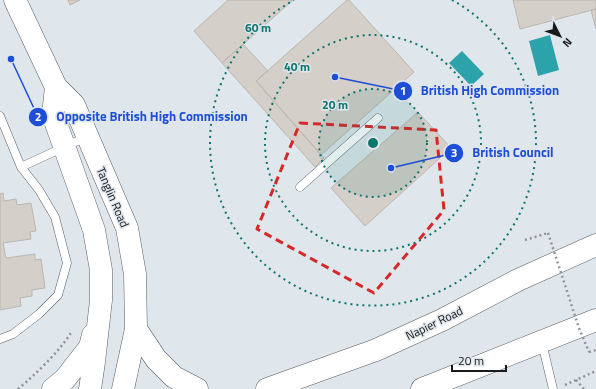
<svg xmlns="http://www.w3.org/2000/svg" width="596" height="389" font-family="'Titillium Web',sans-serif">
	<rect width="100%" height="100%" fill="#dfe6ec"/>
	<path fill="#2ca3aa" d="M 550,35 L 559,70 L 538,76 L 529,41 Z
		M 462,51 L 484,74 L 471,86 L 449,63 Z"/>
	<path fill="#d5cfc9" stroke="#bcb6b0" d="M 68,0 L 80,0 L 70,5 Z
		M 228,0 L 293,0 L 222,63 L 194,31 Z
		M 347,0 L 349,0 L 414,72 L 321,155 L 256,81 Z
		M 513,0 L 596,0 L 596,9 L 520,29 Z
		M 596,9 L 596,29 L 591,10 Z
		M 243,44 L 268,71 L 256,81 L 324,158 L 315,167 L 222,63 Z
		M 418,112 L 451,148 L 365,226 L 331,188 Z
		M 3,193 L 4,201 L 16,199 L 17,205 L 31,203 L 36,231 L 30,232 L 31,239 L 3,243 L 6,258 L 35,254 L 35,260 L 41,259 L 45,288 L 32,290 L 32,296 L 20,298 L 21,306 L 0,310 L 0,194 Z"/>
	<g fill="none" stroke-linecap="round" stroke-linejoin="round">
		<g stroke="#585e63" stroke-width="9">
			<path id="service" d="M 0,116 L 21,167 L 39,190 L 55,217 L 67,263 L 58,295 L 39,314 L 13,334 L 0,339
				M 21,167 L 86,137
				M 300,187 L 378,118
				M 542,343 L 553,389"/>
		</g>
		<g stroke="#585e63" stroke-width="23">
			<path id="primary" d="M 15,0 L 56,87 L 74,105 L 127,228 L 135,274 L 136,329 L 123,389
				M 56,87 L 53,115 L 94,230 L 101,270 L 101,300 L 94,362 L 90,389
				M 136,329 L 156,359 L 174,377 L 197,389
				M 53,389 L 65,379 L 90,347 L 93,335
				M 267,389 L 376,350 L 442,320 L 518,280 L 596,245
				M 422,389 L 596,320"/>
		</g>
		<path stroke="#8e9398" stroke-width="2.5" stroke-dasharray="2 3" stroke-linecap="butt" d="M 525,240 L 548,233
			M 589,352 L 596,350
			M 576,380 L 584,389
			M 565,385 L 596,371
			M 18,389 C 35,375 61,350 72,331"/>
		<use href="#service" stroke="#fff" stroke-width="8"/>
		<use href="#primary" stroke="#fff" stroke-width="22"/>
		<path stroke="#8e9398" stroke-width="2.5" stroke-dasharray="2 3" stroke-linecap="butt" d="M 548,233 L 579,328 L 589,352"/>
	</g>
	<path fill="none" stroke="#d62828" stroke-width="3" stroke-dasharray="8 5" stroke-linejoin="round" d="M 300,123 L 436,130 L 444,210 L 374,293 L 257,229 Z"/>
	<circle cx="373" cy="143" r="54" fill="#0f766e" fill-opacity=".12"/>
	<g fill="none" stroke="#0f766e" stroke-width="2" stroke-dasharray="2 4">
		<circle cx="373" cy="143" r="54"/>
		<circle cx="373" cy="143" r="108"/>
		<path d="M452 0A163 163 0 1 1 294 0"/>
	</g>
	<g text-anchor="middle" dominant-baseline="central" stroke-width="3" stroke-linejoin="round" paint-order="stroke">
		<g font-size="12" fill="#17191b" stroke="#dfe6ec">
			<text transform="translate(113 197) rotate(67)">Tanglin Road</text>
			<text transform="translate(434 323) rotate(-26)">Napier Road</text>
		</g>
	</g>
	<circle cx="373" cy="143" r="6" fill="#0f766e" stroke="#dfe6ec" stroke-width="2"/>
	<g font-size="12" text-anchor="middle" font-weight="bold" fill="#0f766e" stroke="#dfe6ec" stroke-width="3" stroke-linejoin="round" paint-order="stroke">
		<text x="258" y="32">60 m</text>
		<text x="297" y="71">40 m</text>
		<text x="335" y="109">20 m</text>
	</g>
	<path fill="none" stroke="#1d4ed8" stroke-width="1.5" d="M335 77L403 91M11 59L38 117M391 168L454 153"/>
	<g fill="#1d4ed8" stroke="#dfe6ec" stroke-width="1.5">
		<circle cx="335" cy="77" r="4"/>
		<circle cx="11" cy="59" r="4"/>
		<circle cx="391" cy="168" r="4"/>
		<circle cx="403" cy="91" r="10"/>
		<circle cx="38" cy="117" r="10"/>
		<circle cx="454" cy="153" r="10"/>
	</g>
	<g font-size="12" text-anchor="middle" font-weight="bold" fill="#fff">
		<text x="403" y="95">1</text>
		<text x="38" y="121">2</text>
		<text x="454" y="157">3</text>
	</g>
	<g font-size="13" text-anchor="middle" font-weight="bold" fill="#1d4ed8" stroke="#dfe6ec" stroke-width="3" stroke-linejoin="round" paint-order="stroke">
		<text x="490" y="95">British High Commission</text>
		<text x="152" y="121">Opposite British High Commission</text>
		<text x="513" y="157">British Council</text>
	</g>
	<g transform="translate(560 36) rotate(132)" stroke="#dfe6ec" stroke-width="3" paint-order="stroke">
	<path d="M0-3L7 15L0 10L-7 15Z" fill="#17191b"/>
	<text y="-6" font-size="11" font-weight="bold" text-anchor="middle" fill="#17191b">N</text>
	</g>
	<path d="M452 365v6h54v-6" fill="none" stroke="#17191b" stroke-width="2"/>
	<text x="458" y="365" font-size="12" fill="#17191b" stroke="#dfe6ec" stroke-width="3" paint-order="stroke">20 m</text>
</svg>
